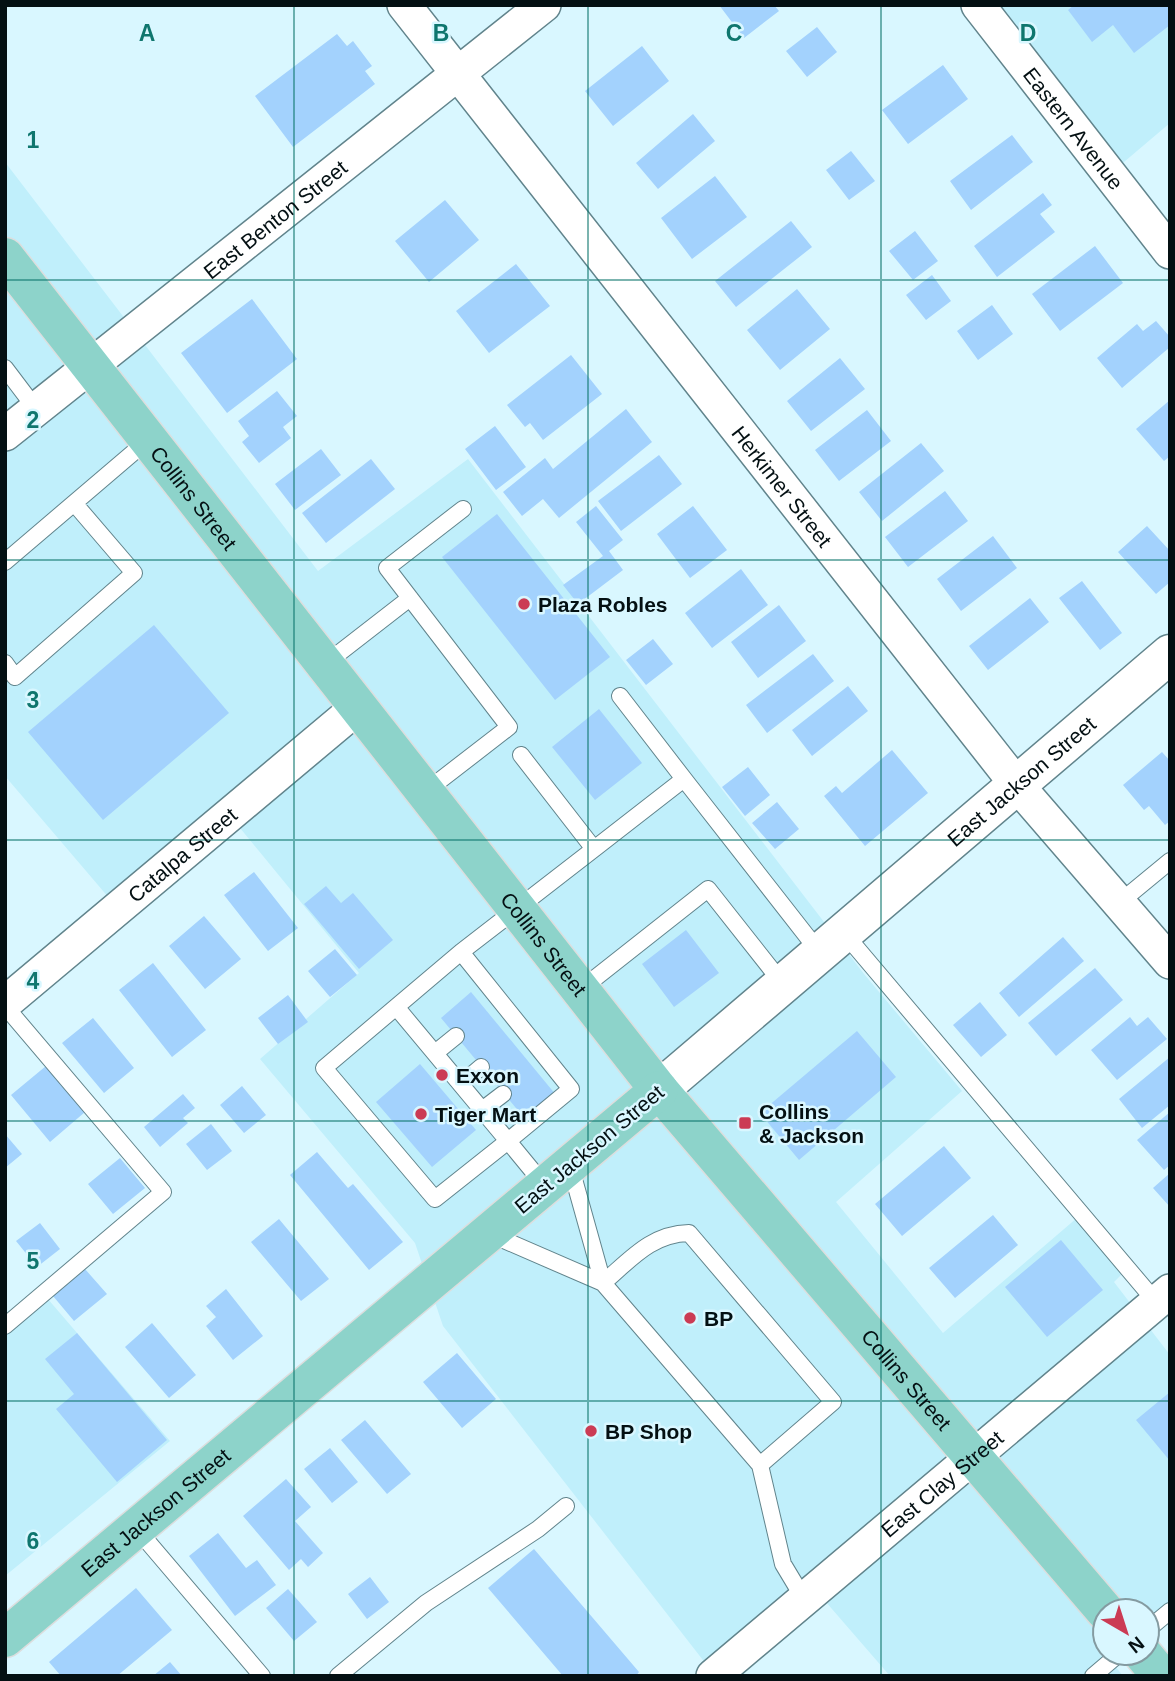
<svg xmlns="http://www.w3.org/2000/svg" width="1175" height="1681" font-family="Arial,sans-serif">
	<rect width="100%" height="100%" fill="#d9f7ff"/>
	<path fill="#c0effb" d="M 983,5 L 1170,5 L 1170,123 L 1111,173 Z
		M 5,162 L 318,571 L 468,459 L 864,974 L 962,1091 L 836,1202 L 943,1333 L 1078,1217 L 1124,1272 L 1114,1282 L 1170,1355 L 1170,1606 L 1147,1627 L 1147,1611 L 1105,1611 L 1105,1653 L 1119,1653 L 1111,1661 L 1123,1676 L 890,1676 L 806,1579 L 706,1664 L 443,1326 L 415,1243 L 260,1059 L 359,973 L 231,817 L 121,912 L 5,776 Z
		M 47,1298 L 170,1441 L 5,1576 L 5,1332 Z"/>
	<path fill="#a3d2fd" d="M 719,5 L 774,5 L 779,11 L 744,38 Z
		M 1074,5 L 1170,5 L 1170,25 L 1134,53 L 1113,25 L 1092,42 L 1068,10 Z
		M 817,27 L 837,52 L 807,77 L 786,51 Z
		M 337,34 L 347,46 L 353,41 L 372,66 L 365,71 L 375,84 L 293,147 L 255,96 Z
		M 642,46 L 669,81 L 613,126 L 585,91 Z
		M 943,65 L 968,99 L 908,144 L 882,110 Z
		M 693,114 L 715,141 L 658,189 L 636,163 Z
		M 1012,135 L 1033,162 L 971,210 L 950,181 Z
		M 851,151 L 875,181 L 849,200 L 826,170 Z
		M 715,176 L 747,217 L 692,259 L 661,218 Z
		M 1043,193 L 1052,205 L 1040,214 L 1055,232 L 997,277 L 974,246 Z
		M 445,200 L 479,240 L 429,282 L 395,241 Z
		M 791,221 L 812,247 L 736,307 L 715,281 Z
		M 915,231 L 938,261 L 913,280 L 889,251 Z
		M 1095,246 L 1123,283 L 1060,331 L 1032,294 Z
		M 516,264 L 550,306 L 489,353 L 456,311 Z
		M 932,275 L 951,301 L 926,320 L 906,295 Z
		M 797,289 L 830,329 L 780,370 L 747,330 Z
		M 252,299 L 297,359 L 227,413 L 181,353 Z
		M 992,305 L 1013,334 L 978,360 L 957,331 Z
		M 1156,321 L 1170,337 L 1170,347 L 1122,388 L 1097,358 L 1137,324 L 1143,331 Z
		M 571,355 L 602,394 L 543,440 L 530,423 L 525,427 L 507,405 Z
		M 840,358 L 865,389 L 811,431 L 787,401 Z
		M 277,391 L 297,416 L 283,427 L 291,438 L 259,463 L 242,442 L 249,436 L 238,421 Z
		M 1170,400 L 1170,456 L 1164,461 L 1136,429 Z
		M 626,409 L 652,442 L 559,518 L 543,499 L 522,516 L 503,492 L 545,458 L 553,469 Z
		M 867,410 L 891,441 L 839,481 L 815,450 Z
		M 495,426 L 526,467 L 496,490 L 465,449 Z
		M 921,443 L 944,471 L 882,521 L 859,492 Z
		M 321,449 L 341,475 L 295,510 L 275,484 Z
		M 659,455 L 682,484 L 621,531 L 598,501 Z
		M 371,459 L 395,489 L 326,543 L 302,513 Z
		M 945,491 L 968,521 L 908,567 L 885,537 Z
		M 596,506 L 623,540 L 609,551 L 623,570 L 578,604 L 563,585 L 603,556 L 576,522 Z
		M 693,506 L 727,550 L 690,578 L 657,534 Z
		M 497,514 L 610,657 L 555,700 L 442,557 Z
		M 1147,526 L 1170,551 L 1170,582 L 1156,594 L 1118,552 Z
		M 993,536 L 1017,568 L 961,611 L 937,579 Z
		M 741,569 L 768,605 L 712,648 L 685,613 Z
		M 1082,581 L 1122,633 L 1100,650 L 1059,598 Z
		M 1030,598 L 1049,622 L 988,670 L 969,646 Z
		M 779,605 L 806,641 L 758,678 L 731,642 Z
		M 154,625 L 229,713 L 103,820 L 28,732 Z
		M 653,639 L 673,664 L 646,685 L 626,660 Z
		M 813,654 L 834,681 L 767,733 L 746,705 Z
		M 848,686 L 868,711 L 812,756 L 792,730 Z
		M 599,709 L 642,763 L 595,800 L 552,747 Z
		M 892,750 L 928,793 L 865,846 L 824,796 L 836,786 L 842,793 Z
		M 1162,752 L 1170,761 L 1170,821 L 1165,825 L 1149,806 L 1144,810 L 1123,785 Z
		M 748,767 L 770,795 L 745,816 L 722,787 Z
		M 777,802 L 799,829 L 775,849 L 752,823 Z
		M 254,872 L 298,928 L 268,951 L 224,895 Z
		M 326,886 L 341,903 L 353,893 L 393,940 L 359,969 L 304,904 Z
		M 204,916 L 241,959 L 205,989 L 169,946 Z
		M 686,930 L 719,973 L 674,1007 L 642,964 Z
		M 1063,937 L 1084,961 L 1019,1017 L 999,993 Z
		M 335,949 L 357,975 L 330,997 L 308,971 Z
		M 153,963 L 206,1030 L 172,1057 L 119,990 Z
		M 1095,968 L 1123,1000 L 1056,1056 L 1028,1023 Z
		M 471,992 L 556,1095 L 526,1120 L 441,1018 Z
		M 288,995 L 308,1022 L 278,1044 L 258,1018 Z
		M 980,1002 L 1007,1035 L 981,1057 L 953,1025 Z
		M 1130,1017 L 1137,1026 L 1148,1017 L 1167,1039 L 1117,1080 L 1091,1050 Z
		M 93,1018 L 134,1068 L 104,1093 L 62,1043 Z
		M 857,1031 L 896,1077 L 799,1160 L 760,1113 Z
		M 1170,1057 L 1170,1105 L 1142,1128 L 1119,1099 Z
		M 420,1064 L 476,1130 L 432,1167 L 376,1102 Z
		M 46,1066 L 85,1112 L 50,1142 L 11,1095 Z
		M 242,1086 L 266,1115 L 244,1133 L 220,1105 Z
		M 183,1094 L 195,1108 L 183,1118 L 188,1123 L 160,1147 L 144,1127 Z
		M 1170,1112 L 1170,1165 L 1164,1170 L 1137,1140 Z
		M 211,1124 L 232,1151 L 207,1170 L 186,1144 Z
		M 5,1134 L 22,1154 L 5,1168 Z
		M 944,1146 L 971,1178 L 902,1236 L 875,1204 Z
		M 317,1152 L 348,1188 L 353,1184 L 403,1242 L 369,1270 L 290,1175 Z
		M 120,1158 L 145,1188 L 113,1214 L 88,1184 Z
		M 1170,1173 L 1170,1207 L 1153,1188 Z
		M 993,1215 L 1018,1245 L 955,1298 L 929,1268 Z
		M 279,1219 L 329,1279 L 301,1301 L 251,1242 Z
		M 40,1223 L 60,1249 L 37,1267 L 16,1241 Z
		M 1061,1240 L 1103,1290 L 1047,1337 L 1005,1287 Z
		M 85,1269 L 107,1294 L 74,1321 L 53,1296 Z
		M 226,1289 L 263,1336 L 233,1360 L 206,1326 L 216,1317 L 206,1306 Z
		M 152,1323 L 196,1375 L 169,1398 L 125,1347 Z
		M 77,1333 L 167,1440 L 117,1482 L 56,1409 L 74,1394 L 45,1359 Z
		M 457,1353 L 496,1399 L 462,1428 L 423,1382 Z
		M 1170,1392 L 1170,1461 L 1136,1420 Z
		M 365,1420 L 411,1474 L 387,1494 L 341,1440 Z
		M 330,1448 L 358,1482 L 332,1503 L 304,1469 Z
		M 286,1479 L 311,1507 L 295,1521 L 323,1553 L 308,1567 L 301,1559 L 289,1570 L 243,1516 Z
		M 218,1533 L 246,1568 L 257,1560 L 276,1585 L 235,1616 L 189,1556 Z
		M 534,1549 L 639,1672 L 636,1676 L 563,1676 L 488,1588 Z
		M 370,1577 L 389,1602 L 367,1619 L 348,1594 Z
		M 136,1588 L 172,1630 L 117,1676 L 61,1676 L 49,1662 Z
		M 288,1589 L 317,1622 L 294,1641 L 266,1608 Z
		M 170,1662 L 182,1676 L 153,1676 Z"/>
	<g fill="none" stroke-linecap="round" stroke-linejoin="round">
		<g stroke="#61848c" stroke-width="18">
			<path id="service" d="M 5,368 L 36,409
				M 5,562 L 148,440
				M 5,663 L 15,677 L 134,573 L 74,503
				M 325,664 L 410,598
				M 521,755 L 594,849 L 461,952 L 324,1068 L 435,1199 L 508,1141 L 545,1186
				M 684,779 L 820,953
				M 425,792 L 509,727 L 387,568 L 463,509
				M 594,849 L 684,779 L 620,696
				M 1119,903 L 1170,861
				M 844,933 L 1156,1302
				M 580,990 L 708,889 L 783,984
				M 5,1006 L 163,1192 L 5,1326
				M 397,1008 L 508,1141 L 571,1089 L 461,952
				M 435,1053 L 456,1036
				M 461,1084 L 481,1067
				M 482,1110 L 503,1094
				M 490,1234 L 603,1283 L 570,1165
				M 760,1465 L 833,1402 L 689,1233 C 651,1234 631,1259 603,1283 L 760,1465 L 783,1564 L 804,1599
				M 136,1528 L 262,1676
				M 1147,1630 L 1170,1611
				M 338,1676 L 426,1603 L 538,1529 L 566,1506
				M 1093,1676 L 1120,1653"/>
		</g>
		<g stroke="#61848c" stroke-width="36">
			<g id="minor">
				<path id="s1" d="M 404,5 L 1017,785 L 1170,962"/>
				<path id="s2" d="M 978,5 L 1170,252"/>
				<path id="s3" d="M 5,434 L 544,5"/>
				<path id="s4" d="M 5,1003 L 358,707"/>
				<path id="s5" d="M 713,1676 L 1170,1291"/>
			</g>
		</g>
		<g stroke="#61848c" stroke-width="41">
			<g id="tertiary">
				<path id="s6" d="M 659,1090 L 1170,654"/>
			</g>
		</g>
		<g stroke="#dcdede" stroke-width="41">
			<g id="primary">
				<path id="s7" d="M 5,257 L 659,1090 L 1105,1611"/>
				<path id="s8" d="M 5,1638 L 659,1090"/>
				<path d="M 1142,1653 L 1161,1676"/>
			</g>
		</g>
		<use href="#service" stroke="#fff" stroke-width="16"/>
		<use href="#minor" stroke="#fff" stroke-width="33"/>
		<use href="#tertiary" stroke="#fff" stroke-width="38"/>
		<use href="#primary" stroke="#8dd3ca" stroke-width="38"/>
	</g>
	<path fill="none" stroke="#0f766e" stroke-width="2" stroke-opacity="0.55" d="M 294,5 L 294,1676M 588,5 L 588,1676M 881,5 L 881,1676M 5,280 L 1170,280M 5,560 L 1170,560M 5,840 L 1170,840M 5,1121 L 1170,1121M 5,1401 L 1170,1401"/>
	<g fill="#cb3b54" stroke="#d9f7ff" stroke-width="2.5">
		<circle cx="524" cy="604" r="7"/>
		<circle cx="442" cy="1075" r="7"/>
		<circle cx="421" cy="1114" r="7"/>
		<rect x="738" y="1116" width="14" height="14" rx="3.5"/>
		<circle cx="690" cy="1318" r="7"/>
		<circle cx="591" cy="1431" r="7"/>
	</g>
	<g text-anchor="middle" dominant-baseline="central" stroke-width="5" stroke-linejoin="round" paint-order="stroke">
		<g font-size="21" fill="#041013" stroke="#d9f7ff">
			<text stroke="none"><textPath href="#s2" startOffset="156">Eastern Avenue</textPath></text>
			<text stroke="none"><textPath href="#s3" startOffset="345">East Benton Street</textPath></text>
			<text stroke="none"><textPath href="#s1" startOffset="612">Herkimer Street</textPath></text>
			<text stroke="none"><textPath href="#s7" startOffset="306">Collins Street</textPath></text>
			<text stroke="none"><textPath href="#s6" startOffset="476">East Jackson Street</textPath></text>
			<text stroke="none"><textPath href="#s4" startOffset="231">Catalpa Street</textPath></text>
			<text stroke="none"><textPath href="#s7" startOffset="873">Collins Street</textPath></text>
			<text transform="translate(589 1149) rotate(-40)">East Jackson Street</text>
			<text stroke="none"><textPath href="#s7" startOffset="1440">Collins Street</textPath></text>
			<text stroke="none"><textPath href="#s5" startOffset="299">East Clay Street</textPath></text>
			<text stroke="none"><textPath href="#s8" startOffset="196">East Jackson Street</textPath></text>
		</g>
		<g font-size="21" font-weight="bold" fill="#041013" stroke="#d9f7ff" text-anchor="start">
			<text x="538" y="604">Plaza Robles</text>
			<text x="456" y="1075">Exxon</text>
			<text x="759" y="1111">Collins<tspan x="759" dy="24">&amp; Jackson</tspan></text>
			<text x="435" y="1114">Tiger Mart</text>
			<text x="704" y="1318">BP</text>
			<text x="605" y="1431">BP Shop</text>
		</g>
	</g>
	<g font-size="23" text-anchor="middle" font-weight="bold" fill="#0f766e" stroke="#d9f7ff" stroke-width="5" stroke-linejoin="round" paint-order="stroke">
		<text x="147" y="41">A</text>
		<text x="441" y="41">B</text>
		<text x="734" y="41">C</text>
		<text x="1028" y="41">D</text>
		<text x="33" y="148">1</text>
		<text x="33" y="428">2</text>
		<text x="33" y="708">3</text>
		<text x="33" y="989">4</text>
		<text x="33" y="1269">5</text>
		<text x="33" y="1549">6</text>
	</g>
	<rect width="1175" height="1681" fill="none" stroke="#041013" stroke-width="14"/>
	<g transform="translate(1126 1632) rotate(141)"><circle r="33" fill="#d9f7ff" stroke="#849ba1" stroke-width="2"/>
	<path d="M0-5L12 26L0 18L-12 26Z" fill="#cb3b54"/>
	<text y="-10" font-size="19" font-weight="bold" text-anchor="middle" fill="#041013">N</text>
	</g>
</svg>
